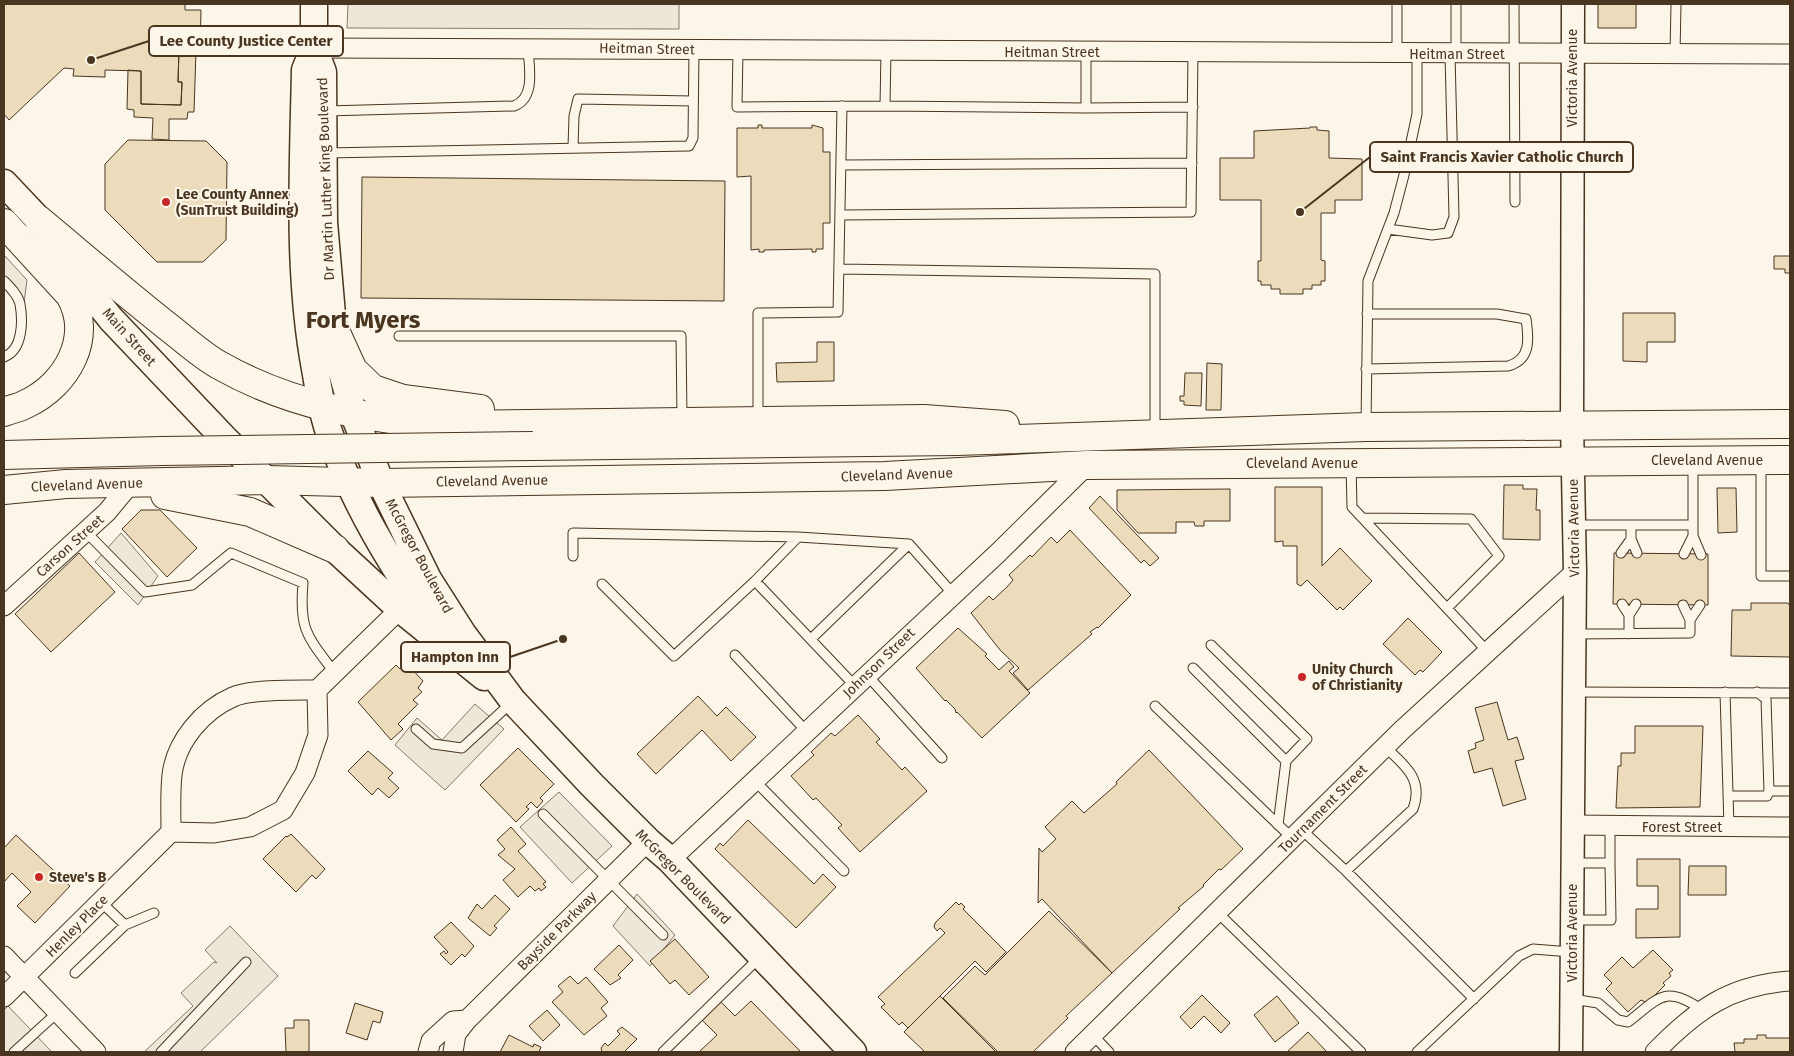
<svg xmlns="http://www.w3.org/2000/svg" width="1794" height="1056" font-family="'Fira Sans',sans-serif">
	<rect width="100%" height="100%" fill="#fbf6e9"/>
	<path fill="#ede7d9" stroke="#887966" d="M 348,4 L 679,4 L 679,29 L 347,28 Z
		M 4,255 L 27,280 L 24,303 L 4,280 Z
		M 121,533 L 158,576 L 138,605 L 95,562 Z
		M 475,704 L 504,729 L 445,790 L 395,745 L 417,718 L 442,740 Z
		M 559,792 L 612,846 L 572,883 L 520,827 Z
		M 637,894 L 675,935 L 650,966 L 613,926 Z
		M 230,926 L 278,976 L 200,1052 L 144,1052 L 193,1006 L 181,993 L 214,962 L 217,963 L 205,950 Z
		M 8,1006 L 52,1052 L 4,1052 L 4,1010 Z"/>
	<path fill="#ecdcbc" stroke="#4a3520" d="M 4,4 L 185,4 L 185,10 L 201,10 L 200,51 L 179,50 L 178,82 L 182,82 L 181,105 L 141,104 L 141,71 L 105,70 L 105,77 L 73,76 L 74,69 L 64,68 L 9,120 L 4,114 Z
		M 1598,4 L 1636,4 L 1636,28 L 1598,28 Z
		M 179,50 L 196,51 L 194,112 L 188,112 L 187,119 L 169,119 L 169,140 L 152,139 L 153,118 L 134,117 L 134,110 L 127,109 L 128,70 L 141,71 L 141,104 L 181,105 L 182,82 L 178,82 Z
		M 758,125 L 762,125 L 762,128 L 812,128 L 812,125 L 823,128 L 823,152 L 830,152 L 830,223 L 823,223 L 823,249 L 816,249 L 816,252 L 812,252 L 812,249 L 764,250 L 764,252 L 759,252 L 759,249 L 751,250 L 751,176 L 737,177 L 737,128 L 758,128 Z
		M 1310,127 L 1317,127 L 1317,130 L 1329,131 L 1329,158 L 1362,159 L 1362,200 L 1335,200 L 1335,213 L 1321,213 L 1321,260 L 1325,261 L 1325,281 L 1321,281 L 1321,285 L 1312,285 L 1312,289 L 1303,289 L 1303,294 L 1280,294 L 1280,289 L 1271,289 L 1271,285 L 1261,285 L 1261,281 L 1258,281 L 1258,261 L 1261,261 L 1261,200 L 1220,200 L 1220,158 L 1254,158 L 1254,131 L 1310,128 Z
		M 128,140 L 206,141 L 227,162 L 226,240 L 203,262 L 157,262 L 105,210 L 105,164 Z
		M 362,177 L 725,181 L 724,301 L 361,298 Z
		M 1774,256 L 1790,256 L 1790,273 L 1785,273 L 1785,269 L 1774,269 Z
		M 1623,313 L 1675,313 L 1675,342 L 1647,342 L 1647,362 L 1623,361 Z
		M 817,342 L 834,342 L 834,381 L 777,382 L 776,363 L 817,362 Z
		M 1207,363 L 1222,364 L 1221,410 L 1206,410 Z
		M 1185,373 L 1202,373 L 1201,406 L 1184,405 L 1184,401 L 1180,401 L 1180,396 L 1184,396 Z
		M 1504,485 L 1523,485 L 1523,489 L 1537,489 L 1536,510 L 1540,510 L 1540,540 L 1503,539 Z
		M 1275,487 L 1322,487 L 1322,566 L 1340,548 L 1372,581 L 1343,610 L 1340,607 L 1337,610 L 1307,580 L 1301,586 L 1297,584 L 1297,546 L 1283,546 L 1283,541 L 1275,542 Z
		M 1717,488 L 1736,488 L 1737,532 L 1718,533 Z
		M 1230,489 L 1230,521 L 1204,521 L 1204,526 L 1195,526 L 1194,522 L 1176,522 L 1176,533 L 1138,533 L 1117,510 L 1117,490 Z
		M 1100,496 L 1159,558 L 1150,566 L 1144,560 L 1141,563 L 1089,508 Z
		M 141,510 L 160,510 L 197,548 L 167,577 L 122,529 Z
		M 1070,530 L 1131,595 L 1098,628 L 1097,627 L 1090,632 L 1092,634 L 1028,690 L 1013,673 L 1019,668 L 1000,650 L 971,613 L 989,596 L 993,600 L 1007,587 L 1013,580 L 1009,575 L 1030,555 L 1032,557 L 1051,537 L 1057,543 Z
		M 79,553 L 115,592 L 51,652 L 15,614 Z
		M 1614,553 L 1708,554 L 1708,605 L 1613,604 Z
		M 1751,603 L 1788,603 L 1790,606 L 1790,657 L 1731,656 L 1732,610 L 1751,610 Z
		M 1408,618 L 1442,652 L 1423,672 L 1420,670 L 1415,675 L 1383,644 Z
		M 958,628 L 987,654 L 985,656 L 999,670 L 1009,661 L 1014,667 L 1009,671 L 1030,693 L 982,738 L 957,712 L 956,713 L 955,709 L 946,700 L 945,701 L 916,668 Z
		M 407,664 L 423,681 L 418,688 L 422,692 L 413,700 L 418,704 L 398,724 L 403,729 L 391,740 L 358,702 L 396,665 L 400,669 Z
		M 698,696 L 717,716 L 726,707 L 756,737 L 731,761 L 702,730 L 656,774 L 637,754 Z
		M 1497,702 L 1508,740 L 1517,737 L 1524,759 L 1515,761 L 1526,799 L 1503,806 L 1492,768 L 1474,773 L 1468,751 L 1476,748 L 1475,743 L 1484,740 L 1475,708 Z
		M 858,715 L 880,739 L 876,742 L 902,770 L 905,767 L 927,791 L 860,852 L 838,828 L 842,825 L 816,798 L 813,800 L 791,776 L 814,755 L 811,752 L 831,733 L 835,736 Z
		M 1635,726 L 1703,726 L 1700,807 L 1616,808 L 1618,766 L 1621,766 L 1621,753 L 1635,753 Z
		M 518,748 L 554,784 L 540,798 L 543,801 L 537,808 L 531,802 L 526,807 L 529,809 L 516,822 L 480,785 Z
		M 1149,750 L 1243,849 L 1221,870 L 1219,869 L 1203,885 L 1204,886 L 1178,908 L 1180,909 L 1112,973 L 1042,899 L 1038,903 L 1039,848 L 1042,852 L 1056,839 L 1045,827 L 1072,801 L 1084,813 L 1117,784 L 1116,782 Z
		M 368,751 L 393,773 L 388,778 L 399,788 L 389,798 L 378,788 L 372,795 L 348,771 Z
		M 748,820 L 814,884 L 823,874 L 836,887 L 796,928 L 715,849 L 720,843 L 723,846 Z
		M 511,827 L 526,844 L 518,851 L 546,882 L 543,884 L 546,887 L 541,891 L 539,888 L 535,891 L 530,886 L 518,897 L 503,880 L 515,869 L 498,855 L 505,849 L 497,840 Z
		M 291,834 L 325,869 L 316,879 L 312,875 L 296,892 L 263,859 L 286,836 L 287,837 Z
		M 16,835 L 70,886 L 35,923 L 17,906 L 31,892 L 12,873 L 4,882 L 4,848 Z
		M 1637,859 L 1680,859 L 1680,937 L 1636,938 L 1636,909 L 1658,909 L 1658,886 L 1637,886 Z
		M 1689,866 L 1726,866 L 1726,895 L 1688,895 Z
		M 495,895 L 510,909 L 494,926 L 497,928 L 490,936 L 468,918 L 477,904 L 482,909 Z
		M 956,902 L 959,905 L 961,903 L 965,907 L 963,909 L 1006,952 L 986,972 L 975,961 L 908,1028 L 902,1022 L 899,1025 L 881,1007 L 885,1004 L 878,997 L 945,933 L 940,928 L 937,931 L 934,927 L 935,923 Z
		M 1049,911 L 1112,973 L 1066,1016 L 1068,1018 L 1033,1052 L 998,1052 L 943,998 L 975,966 L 985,975 Z
		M 451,922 L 474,946 L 465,957 L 462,954 L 451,965 L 440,954 L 444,951 L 446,954 L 448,952 L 434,937 Z
		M 675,939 L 709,977 L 689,995 L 675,980 L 670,984 L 650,961 Z
		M 619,945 L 633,960 L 618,975 L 621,978 L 610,985 L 594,969 Z
		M 1653,950 L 1673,970 L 1669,973 L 1671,976 L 1663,983 L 1665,985 L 1647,1003 L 1641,1000 L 1628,1012 L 1606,989 L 1612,983 L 1604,975 L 1622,957 L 1633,968 Z
		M 570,976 L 578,984 L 586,977 L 608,1002 L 601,1008 L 607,1016 L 584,1035 L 552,1002 L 563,992 L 558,986 Z
		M 1202,995 L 1230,1023 L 1221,1033 L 1204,1016 L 1191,1029 L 1180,1017 Z
		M 940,996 L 996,1052 L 925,1052 L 904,1032 Z
		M 1277,996 L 1299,1023 L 1275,1042 L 1254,1015 Z
		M 751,1001 L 801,1052 L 699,1052 L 717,1035 L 702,1020 L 721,1002 L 735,1016 Z
		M 355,1003 L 383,1012 L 380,1023 L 373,1021 L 367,1040 L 346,1033 Z
		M 547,1010 L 560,1025 L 543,1041 L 529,1026 Z
		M 294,1020 L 309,1020 L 309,1052 L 286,1052 L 285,1028 L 294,1028 Z
		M 622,1027 L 637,1039 L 624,1052 L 602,1052 L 601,1048 L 605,1043 L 608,1046 L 620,1034 L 617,1031 Z
		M 1308,1032 L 1327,1052 L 1287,1052 Z
		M 509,1035 L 533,1047 L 534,1044 L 541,1047 L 539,1052 L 500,1052 Z
		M 1757,1035 L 1766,1035 L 1766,1038 L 1790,1038 L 1790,1052 L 1735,1052 L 1734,1043 L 1744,1043 L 1744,1039 L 1757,1039 Z"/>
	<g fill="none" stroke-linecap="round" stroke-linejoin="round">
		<g stroke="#4a3520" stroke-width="11">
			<path id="service" d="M 1456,4 L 1456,53
				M 1514,4 L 1515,202
				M 738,50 L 737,107 L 885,106 L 886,51
				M 1397,53 L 1397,4
				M 1675,54 L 1676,4
				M 885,106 L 1086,108 L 1086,52
				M 1086,108 L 1193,107
				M 326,111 L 514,106 C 536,98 529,67 528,48
				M 573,148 L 574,116 L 578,99 L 693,101
				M 326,153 L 689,146 L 693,138 L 694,50
				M 842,165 L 1192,163
				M 841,215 L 1191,212 L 1193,52
				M 1388,229 L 1432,235 L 1448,233 L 1454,217 L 1450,54
				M 840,269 L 1155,274 L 1155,432
				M 4,281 C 10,287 18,295 20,304 C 23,321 23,350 4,357
				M 399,336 L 681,336 L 682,418
				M 1366,369 L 1508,366 C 1531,360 1529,339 1526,319 L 1497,314 L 1367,314
				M 758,418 L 758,313 L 838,312 L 842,106
				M 1366,425 L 1368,281 L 1394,213 L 1404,175 L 1417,114 L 1417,54
				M 1761,463 L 1761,576 L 1790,576
				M 1351,465 L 1352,507 L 1487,651
				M 1363,518 L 1471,519 L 1499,556 L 1447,608
				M 1574,525 L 1693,525 L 1693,536
				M 1631,525 L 1631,539 L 1637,553
				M 1693,525 L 1693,463
				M 86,532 L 145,592 L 192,585 L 231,553 L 303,583 C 299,630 307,636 334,672
				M 1621,553 L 1631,539
				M 1684,554 L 1693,536 L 1701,555
				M 573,556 L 573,533 L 798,537 L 909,544 L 953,594
				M 755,581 L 798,537
				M 602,584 L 674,656 L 755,581 L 855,686
				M 1622,604 L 1629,615
				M 1690,620 L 1700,605
				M 1575,634 L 1690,633 L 1690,620 L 1683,605
				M 1629,634 L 1629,615 L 1636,604
				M 811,639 L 909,544
				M 1211,645 L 1307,739 L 1286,761 L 1278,825
				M 735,655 L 808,733
				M 1193,668 L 1286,761
				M 867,675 L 942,758
				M 1574,692 L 1790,693
				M 1725,692 L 1729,827
				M 1155,706 L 1293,839
				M 416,729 L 433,744 L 462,748 L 511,703
				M 756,782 L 844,871
				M 1769,791 L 1790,791
				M 1728,796 L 1767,796 L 1769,791 L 1766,699 L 1757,692
				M 543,814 L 663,935
				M 1302,830 L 1346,871 L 1474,999
				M 1610,863 L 1610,827
				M 1346,871 L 1413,809 C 1424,780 1405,765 1385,747
				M 101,902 L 125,925
				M 1218,913 L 1361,1052
				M 1572,920 L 1611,920 L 1610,863 L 1574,863
				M 75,973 L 125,925 L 154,913
				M 1572,999 L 1598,1003 L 1618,1020 L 1628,1022 C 1659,998 1665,984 1702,1010
				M 1093,1035 L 1109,1052
				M 14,1052 L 58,1012
				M 161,1052 L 246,962
				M 663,1052 L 759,958
				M 1417,1052 L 1519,956 L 1533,949 L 1571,952"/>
		</g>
		<g stroke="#4a3520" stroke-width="21">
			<path id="minor" d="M 314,48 L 1790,54
				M 4,606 L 107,512 L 131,483
				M 1573,825 L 1790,827
				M 171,832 L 214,833 L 250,827 L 283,810 L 305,773 L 318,735 L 317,690
				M 670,860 L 999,552 L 1087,465
				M 4,956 L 96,1052
				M 4,997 L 171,832 C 171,813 170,793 172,775 C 176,741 203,710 233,697 C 252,689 295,690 317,690 L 400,609
				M 428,1052 L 431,1041 L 453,1021 L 466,1020
				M 453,1052 L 456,1034 L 467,1020 L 648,841
				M 1075,1052 L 1402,730 L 1575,572
				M 1655,1052 C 1696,1010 1730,985 1790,981"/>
		</g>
		<g stroke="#4a3520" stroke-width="25">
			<path id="tertiary" d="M 1571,1052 L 1575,572 L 1572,424 L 1573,4"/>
		</g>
		<g stroke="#4a3520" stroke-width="29">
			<path id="secondary" d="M 314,4 L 314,48 L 323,72 L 324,222 L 333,326 L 339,362 L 354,415 L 381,483 L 428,579 L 463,634 L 513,701 L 592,785 L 648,841 L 670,860 L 853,1052
				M 314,48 L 305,70 C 303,169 297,271 315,369 C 319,391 322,414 330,435 C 353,503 392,565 432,624
				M 4,183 L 39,220 L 67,264 L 111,319 L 224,438 L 335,549 L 400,609 L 484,677"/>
		</g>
		<g stroke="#4a3520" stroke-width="30">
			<path id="primary" d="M 39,220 C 81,255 124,292 167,326 C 184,339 201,355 219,365 C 291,406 371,420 452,425 L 924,419 L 1005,425
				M 4,223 L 70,295 C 94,337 67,385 26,404 C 19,408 11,409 4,412
				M 333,326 L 353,370 L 373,389 L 403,399 L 480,409
				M 533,446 L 957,441 L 1366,427 L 1790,424
				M 4,455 L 162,451
				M 4,490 L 66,484 L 267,480 L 381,483 L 885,476 L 1087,465 L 1790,460
				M 165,495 L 250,512 L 335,549"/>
		</g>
		<use href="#service" stroke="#fbf6e9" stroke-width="9"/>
		<use href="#minor" stroke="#fbf6e9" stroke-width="19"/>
		<use href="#tertiary" stroke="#fbf6e9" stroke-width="22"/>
		<use href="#secondary" stroke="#fbf6e9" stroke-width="26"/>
		<use href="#primary" stroke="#fbf6e9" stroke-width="28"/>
		<g stroke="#4a3520" stroke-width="30" stroke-linecap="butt">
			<path id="primary-bridge" d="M 162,451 L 533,446"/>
		</g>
		<use href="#primary-bridge" stroke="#fbf6e9" stroke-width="28"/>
	</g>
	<g fill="#c62828" stroke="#fbf6e9" stroke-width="2">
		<circle cx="166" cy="202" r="5"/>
		<circle cx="1302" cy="677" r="5"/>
		<circle cx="39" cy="877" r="5"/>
	</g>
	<g text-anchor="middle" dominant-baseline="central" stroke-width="4" stroke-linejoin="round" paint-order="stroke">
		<g font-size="14" fill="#4a3520" stroke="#fbf6e9">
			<text transform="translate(647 49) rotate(1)">Heitman Street</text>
			<text x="1052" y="52">Heitman Street</text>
			<text x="1457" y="54">Heitman Street</text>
			<text transform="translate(1572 78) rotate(-90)">Victoria Avenue</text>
			<text transform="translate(326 179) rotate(-92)">Dr Martin Luther King Boulevard</text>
			<text transform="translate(129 337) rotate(48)">Main Street</text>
			<text x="1707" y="460">Cleveland Avenue</text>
			<text x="1302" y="463">Cleveland Avenue</text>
			<text transform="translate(897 475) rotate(-2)">Cleveland Avenue</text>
			<text transform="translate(492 481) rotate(-1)">Cleveland Avenue</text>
			<text transform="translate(87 485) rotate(-2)">Cleveland Avenue</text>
			<text transform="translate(1574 528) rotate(-91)">Victoria Avenue</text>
			<text transform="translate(70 546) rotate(-42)">Carson Street</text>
			<text transform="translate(419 556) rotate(62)">McGregor Boulevard</text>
			<text transform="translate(879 663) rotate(-44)">Johnson Street</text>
			<text transform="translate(1323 809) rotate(-45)">Tournament Street</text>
			<text x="1682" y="827">Forest Street</text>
			<text transform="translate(683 877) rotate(45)">McGregor Boulevard</text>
			<text transform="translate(77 926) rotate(-45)">Henley Place</text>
			<text transform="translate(557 931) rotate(-45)">Bayside Parkway</text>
			<text transform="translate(1572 933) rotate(-90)">Victoria Avenue</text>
		</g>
		<g font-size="14" font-weight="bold" fill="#4a3520" stroke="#fbf6e9" text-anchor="start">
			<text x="176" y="194">Lee County Annex<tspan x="176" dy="16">(SunTrust Building)</tspan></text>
			<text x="1312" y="669">Unity Church<tspan x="1312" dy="16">of Christianity</tspan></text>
			<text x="49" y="877">Steve's B</text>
		</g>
		<g font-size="24" font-weight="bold" fill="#4a3520" stroke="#fbf6e9">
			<text x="363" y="320">Fort Myers</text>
		</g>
	</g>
	<path fill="none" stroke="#4a3520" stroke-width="2" d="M91 60L149 41M1300 212L1370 157M563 639L510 657"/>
	<g fill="#4a3520" stroke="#fbf6e9" stroke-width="2">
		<circle cx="91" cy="60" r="5"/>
		<circle cx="1300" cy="212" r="5"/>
		<circle cx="563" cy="639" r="5"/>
	</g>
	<g fill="#fbf6e9" stroke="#4a3520" stroke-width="2">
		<rect x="149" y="26" width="194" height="30" rx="5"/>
		<rect x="1370" y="142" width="263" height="30" rx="5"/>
		<rect x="401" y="642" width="109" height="30" rx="5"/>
	</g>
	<g font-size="15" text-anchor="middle" font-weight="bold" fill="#4a3520">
		<text x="246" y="46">Lee County Justice Center</text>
		<text x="1502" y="162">Saint Francis Xavier Catholic Church</text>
		<text x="455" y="662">Hampton Inn</text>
	</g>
	<rect width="1794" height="1056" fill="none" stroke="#4a3520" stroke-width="10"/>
</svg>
